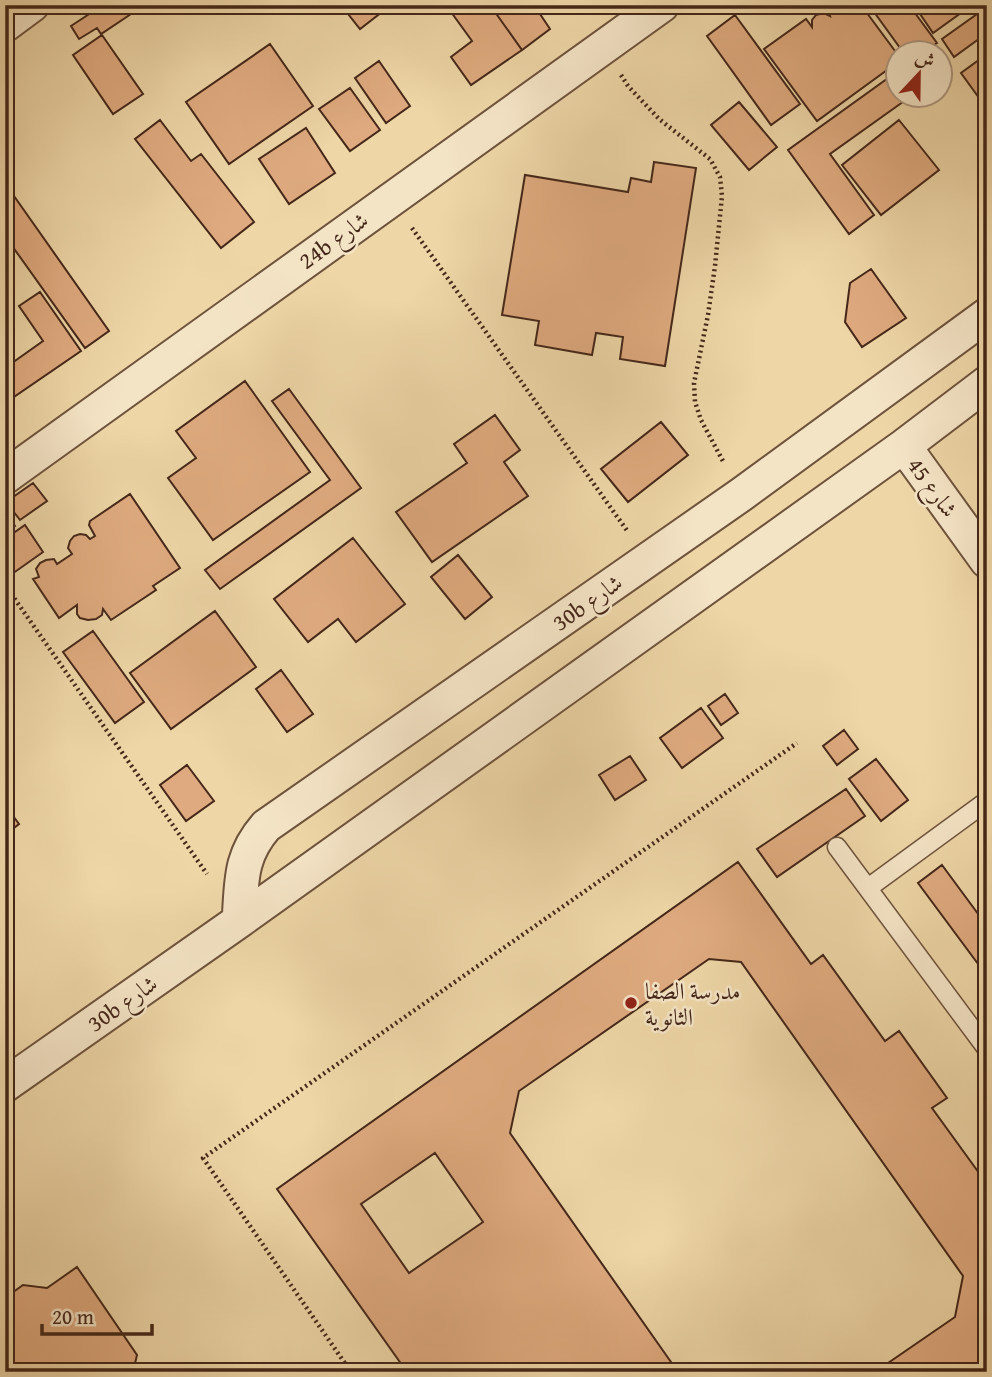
<svg xmlns="http://www.w3.org/2000/svg" width="992" height="1377" font-family="'Gentium Book Plus',Amiri,serif">
	<rect width="100%" height="100%" fill="#eed6a7"/>
	<filter id="stains"><feTurbulence type="fractalNoise" baseFrequency=".00286" numOctaves="4"/><feColorMatrix values="0 0 0 0 .2 0 0 0 0 .09 0 0 0 0 .02 0 0 0 .5 -.17"/></filter>
	<radialGradient id="worn" r=".72"><stop offset=".6" stop-color="#630" stop-opacity="0"/><stop offset="1" stop-color="#630" stop-opacity=".3"/></radialGradient>
	<path fill="#dfaa7f" stroke="#442719" stroke-width="2" fill-rule="evenodd" d="M 103,5 L 130,5 L 134,12 L 101,34 L 97,28 L 79,39 L 71,26 Z
		M 341,5 L 391,5 L 360,29 Z
		M 446,5 L 490,5 L 522,50 L 471,85 L 451,57 L 472,41 Z
		M 490,5 L 534,5 L 550,29 L 522,50 Z
		M 829,5 L 861,5 L 898,55 L 898,62 L 817,121 L 764,49 L 806,19 L 812,27 L 812,20 L 816,15 L 824,13 L 830,16 L 827,7 Z
		M 869,5 L 909,5 L 937,43 L 923,52 L 903,52 Z
		M 914,5 L 972,5 L 933,33 Z
		M 987,7 L 987,33 L 954,57 L 942,39 Z
		M 735,15 L 800,104 L 771,125 L 707,36 Z
		M 102,35 L 143,94 L 113,114 L 73,55 Z
		M 270,44 L 313,106 L 229,164 L 186,102 Z
		M 987,54 L 987,109 L 961,73 Z
		M 379,61 L 410,106 L 386,123 L 355,78 Z
		M 898,71 L 898,94 L 914,94 L 830,154 L 874,215 L 849,234 L 788,150 Z
		M 350,88 L 380,130 L 350,151 L 319,109 Z
		M 739,102 L 777,147 L 749,170 L 711,125 Z
		M 160,120 L 191,161 L 201,154 L 254,222 L 221,248 L 135,139 Z
		M 899,120 L 939,170 L 881,215 L 842,165 Z
		M 306,128 L 335,173 L 289,204 L 259,159 Z
		M 654,162 L 696,168 L 665,366 L 620,359 L 623,337 L 596,333 L 592,355 L 535,345 L 539,321 L 502,315 L 525,175 L 628,192 L 631,178 L 651,182 Z
		M 14,196 L 109,331 L 85,348 L 5,236 L 5,202 Z
		M 871,269 L 906,318 L 862,347 L 845,322 L 850,283 Z
		M 40,292 L 81,351 L 5,403 L 5,368 L 43,341 L 19,306 Z
		M 245,381 L 310,472 L 213,540 L 168,478 L 196,458 L 176,431 Z
		M 289,389 L 361,488 L 220,589 L 205,570 L 330,480 L 272,401 Z
		M 495,415 L 520,450 L 504,462 L 528,496 L 432,562 L 396,512 L 467,463 L 454,444 Z
		M 661,422 L 688,455 L 628,502 L 601,469 Z
		M 33,483 L 47,501 L 20,520 L 6,502 Z
		M 130,494 L 180,568 L 153,586 L 156,590 L 111,620 L 103,609 L 102,615 L 96,619 L 88,620 L 80,618 L 77,614 L 77,605 L 59,618 L 33,579 L 39,577 L 36,569 L 40,563 L 46,560 L 54,559 L 57,564 L 72,554 L 68,548 L 70,541 L 74,536 L 80,534 L 86,535 L 90,539 L 95,536 L 89,525 L 90,521 Z
		M 5,512 L 15,526 L 5,533 Z
		M 25,525 L 43,552 L 12,574 L 5,565 L 5,539 Z
		M 353,538 L 405,604 L 356,642 L 338,619 L 308,642 L 274,599 Z
		M 458,555 L 492,597 L 465,619 L 431,577 Z
		M 215,611 L 256,667 L 171,729 L 130,673 Z
		M 93,631 L 144,702 L 115,723 L 63,652 Z
		M 281,670 L 313,714 L 287,732 L 256,689 Z
		M 725,694 L 738,713 L 721,725 L 708,706 Z
		M 701,708 L 723,738 L 682,768 L 660,738 Z
		M 844,730 L 858,749 L 837,765 L 823,746 Z
		M 630,756 L 646,780 L 615,800 L 599,775 Z
		M 876,759 L 908,800 L 881,821 L 849,779 Z
		M 187,765 L 214,801 L 186,821 L 160,785 Z
		M 846,789 L 865,816 L 777,877 L 757,849 Z
		M 5,805 L 19,824 L 5,835 Z
		M 738,862 L 811,964 L 823,955 L 885,1041 L 899,1031 L 947,1098 L 932,1108 L 987,1184 L 987,1203 L 980,1208 L 987,1218 L 987,1358 L 968,1372 L 875,1372 L 955,1317 L 963,1276 L 741,962 L 709,959 L 519,1091 L 510,1133 L 678,1372 L 407,1372 L 277,1189 ZM 435,1153 L 483,1222 L 409,1273 L 361,1204 Z
		M 942,865 L 987,926 L 987,976 L 918,883 Z
		M 77,1267 L 137,1355 L 133,1372 L 5,1372 L 5,1298 L 23,1285 L 47,1288 Z"/>
	<g fill="none" stroke-linecap="round" stroke-linejoin="round">
		<g stroke="#6e533c" stroke-width="21">
			<path id="service" d="M 837,847 L 987,1049
				M 868,888 L 987,801"/>
		</g>
		<g stroke="#6e533c" stroke-width="37">
			<path id="minor" d="M 5,25 L 32,5
				M 904,446 L 987,561
				M 5,477 L 662,5
				M 239,921 C 242,882 239,857 266,826 L 742,494 L 987,315
				M 5,1085 L 239,921 L 904,446 L 987,383"/>
		</g>
		<path stroke="#442719" stroke-width="4.5" stroke-dasharray="2 3.5" stroke-linecap="butt" d="M 621,75 L 628,86 L 659,119 L 710,159 L 720,177 L 722,196 L 715,266 L 708,315 L 694,383 L 695,402 L 701,420 L 724,463
			M 412,228 L 628,532
			M 5,585 L 207,874
			M 351,1372 L 203,1158 L 797,743"/>
		<use href="#service" stroke="#f4e4c6" stroke-width="18"/>
		<use href="#minor" stroke="#f4e4c6" stroke-width="33"/>
	</g>
	<circle fill="#8f2418" stroke="#f4e4c6" stroke-width="2.5" cx="631" cy="1003" r="7"/>
	<g text-anchor="middle" dominant-baseline="central" stroke-width="5" stroke-linejoin="round" paint-order="stroke">
		<g font-size="23" fill="#442719" stroke="#f4e4c6">
			<text transform="translate(333 240) rotate(-36)">24b شارع</text>
			<text transform="translate(933 487) rotate(54)">شارع 45</text>
			<text transform="translate(587 602) rotate(-35)">30b شارع</text>
			<text transform="translate(122 1003) rotate(-35)">30b شارع</text>
		</g>
		<g font-size="23" fill="#442719" stroke="#f4e4c6" text-anchor="start">
			<text x="645" y="990">مدرسة الصفا<tspan x="645" dy="26">الثانوية</tspan></text>
		</g>
	</g>
	<rect width="992" height="1377" fill="none" stroke="#eed6a7" stroke-width="28"/>
	<rect x="7" y="7" width="978" height="1363" fill="none" stroke="#442719" stroke-width="3.5"/>
	<rect x="14" y="14" width="964" height="1349" fill="none" stroke="#442719" stroke-width="2"/>
	<g transform="translate(919 74) rotate(22)"><circle r="33" fill="#f4e4c6" stroke="#ae9881" stroke-width="2"/>
	<path d="M0-5L12 26L0 18L-12 26Z" fill="#8f2418"/>
	<text y="-10" font-size="19" font-weight="bold" text-anchor="middle" fill="#442719">ش</text>
	</g>
	<path d="M42 1324v10h110v-10" fill="none" stroke="#442719" stroke-width="3.5"/>
	<text x="52" y="1324" font-size="21" fill="#442719" stroke="#f4e4c6" stroke-width="5" paint-order="stroke">20 m</text>
	<rect width="100%" height="100%" filter="url(#stains)"/>
	<rect width="100%" height="100%" fill="url(#worn)"/>
</svg>
